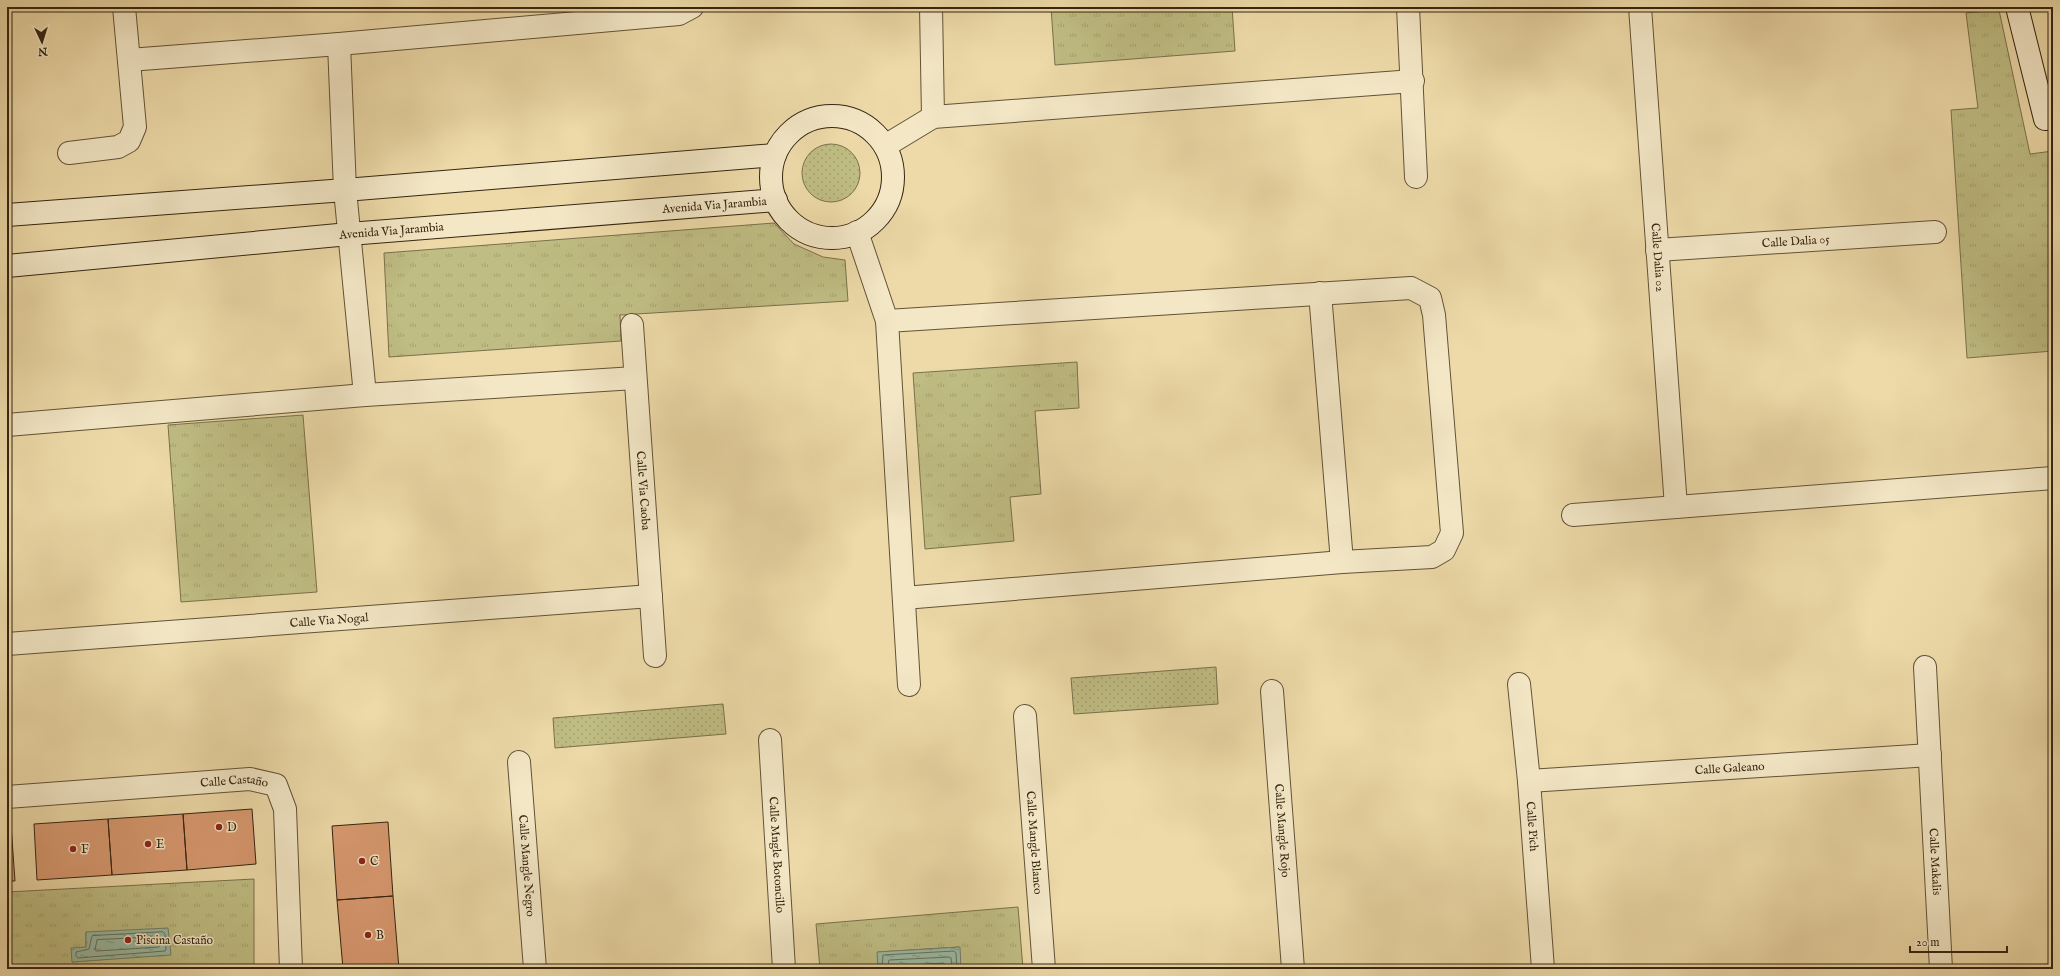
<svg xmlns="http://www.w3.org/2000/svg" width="2060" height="976" font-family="'IM FELL English',serif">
	<defs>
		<pattern id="grass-dots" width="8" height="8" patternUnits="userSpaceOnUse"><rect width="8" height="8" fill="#bfbd83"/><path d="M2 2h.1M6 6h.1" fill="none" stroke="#a5a270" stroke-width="1.8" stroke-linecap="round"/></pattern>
		<pattern id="park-tufts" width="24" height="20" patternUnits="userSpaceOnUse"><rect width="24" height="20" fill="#bfbd83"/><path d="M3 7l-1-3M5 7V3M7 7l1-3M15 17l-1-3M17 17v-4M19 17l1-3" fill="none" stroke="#a5a270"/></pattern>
		<pattern id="water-ripples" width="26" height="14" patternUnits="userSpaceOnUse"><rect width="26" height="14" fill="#9abba5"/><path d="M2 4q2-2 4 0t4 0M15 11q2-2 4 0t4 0" fill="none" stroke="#7e9885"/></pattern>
	</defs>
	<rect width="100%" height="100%" fill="#eddaa8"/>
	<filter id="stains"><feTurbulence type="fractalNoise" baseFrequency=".005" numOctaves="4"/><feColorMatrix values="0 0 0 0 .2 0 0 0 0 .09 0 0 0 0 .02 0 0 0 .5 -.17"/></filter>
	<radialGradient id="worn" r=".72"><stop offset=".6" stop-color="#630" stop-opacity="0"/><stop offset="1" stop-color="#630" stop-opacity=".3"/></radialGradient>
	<path fill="url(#grass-dots)" stroke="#7a714a" d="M802 173a29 29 0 1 1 58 0a29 29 0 1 1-58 0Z
		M 1216,667 L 1218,704 L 1074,714 L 1071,678 Z
		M 723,704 L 726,734 L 555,748 L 553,718 Z
		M 2053,964 L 2053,969 L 1993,969 L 1993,967 Z"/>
	<path fill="url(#park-tufts)" stroke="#7a714a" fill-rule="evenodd" d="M 1051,7 L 1232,7 L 1235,51 L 1055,65 Z
		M 1999,10 L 2030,154 L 2053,151 L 2053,351 L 1967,358 L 1951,110 L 1978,108 L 1966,13 Z
		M 774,223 L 794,244 L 823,257 L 845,260 L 848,301 L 620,315 L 621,341 L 389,357 L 384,253 Z
		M 1077,362 L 1079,408 L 1035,411 L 1041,494 L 1010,497 L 1014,541 L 925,549 L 913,373 Z
		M 303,415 L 317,592 L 181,602 L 168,425 Z
		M 254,879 L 254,969 L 27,969 L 7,965 L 7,892 ZM 86,932 L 171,954 L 72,962 L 86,947 Z
		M 1018,907 L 1023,969 L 961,969 L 959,947 L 878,952 L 878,969 L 820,969 L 816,924 Z"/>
	<path fill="url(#water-ripples)" stroke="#727f6a" d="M 168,928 L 171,955 L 72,962 L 71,948 L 86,947 L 86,932 Z
		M 960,947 L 961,969 L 878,969 L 877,952 Z"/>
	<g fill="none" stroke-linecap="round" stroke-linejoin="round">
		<path stroke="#68705b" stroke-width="1" d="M 163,932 L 165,934 L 166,949 L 165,951 L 78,958 L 76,956 L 76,952 L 89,949 L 92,936 Z
			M 158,937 L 160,939 L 159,947 L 97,951 L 95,950 L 97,940 Z
			M 882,969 L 883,955 L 954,951 L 956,953 L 957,969
			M 887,969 L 889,960 L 949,957 L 951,958 L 952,969
			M 893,969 L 895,966 L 944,963 L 946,969"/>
	</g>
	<path fill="#d99a71" stroke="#352511" d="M 252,809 L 256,864 L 187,870 L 183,814 Z
		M 183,814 L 187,870 L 112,875 L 108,819 Z
		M 108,819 L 112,875 L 37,880 L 34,824 Z
		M 388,822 L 393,896 L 337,900 L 332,826 Z
		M 11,825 L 15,881 L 7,881 L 7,826 Z
		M 393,896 L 399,969 L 343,969 L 337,900 Z"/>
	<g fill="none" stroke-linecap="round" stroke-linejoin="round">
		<g stroke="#635237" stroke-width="24">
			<g id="street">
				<path d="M 931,7 L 933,117"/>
				<path d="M 1408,7 L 1416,177"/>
				<path id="s1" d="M 1640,7 L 1676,507"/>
				<path d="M 339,44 L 345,190 L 365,395"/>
				<path d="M 129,60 L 339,44 L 679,14 L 692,7"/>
				<path d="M 885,146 L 933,117 L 1413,81"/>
				<path d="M 69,153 L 118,147 L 129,141 L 135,127 L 124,7"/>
				<path d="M 857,232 L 887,321 L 909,685"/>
				<path id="s2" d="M 1657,250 L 1935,232"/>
				<path d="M 1320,293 L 1342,562"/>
				<path d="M 887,321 L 1411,288 L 1430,298 L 1434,315 L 1452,533 L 1444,550 L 1432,557 L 1342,562 L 904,598"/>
				<path id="s3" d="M 632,325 L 655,656"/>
				<path d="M 7,425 L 365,395 L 635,378"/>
				<path d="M 1573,515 L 2053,478"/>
				<path id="s4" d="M 7,644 L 651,596"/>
				<path id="s5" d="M 1925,667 L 1941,969"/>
				<path id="s6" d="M 1519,684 L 1529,781 L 1543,969"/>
				<path id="s7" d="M 1272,691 L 1293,969"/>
				<path id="s8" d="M 1025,716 L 1044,969"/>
				<path id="s9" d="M 770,740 L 784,969"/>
				<path id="s10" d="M 519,762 L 535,969"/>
				<path id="s11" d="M 1529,781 L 1930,755"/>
				<path id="s12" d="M 7,797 L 250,779 L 276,785 L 285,809 L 291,969"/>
			</g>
		</g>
		<g stroke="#352511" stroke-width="24">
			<g id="secondary">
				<path d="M 2017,7 L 2045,119"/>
				<circle cx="832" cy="177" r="61"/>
				<path d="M 7,215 L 345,190 L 775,155"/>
				<path id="s13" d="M 7,266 L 349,234 L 776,200"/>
			</g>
		</g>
		<use href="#street" stroke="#f3e7c6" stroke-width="22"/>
		<use href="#secondary" stroke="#f3e7c6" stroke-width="22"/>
	</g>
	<g fill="#8f2418" stroke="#f3e7c6" stroke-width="1.5">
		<circle cx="219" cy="827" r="4"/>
		<circle cx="148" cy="844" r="4"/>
		<circle cx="73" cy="849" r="4"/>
		<circle cx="362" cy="861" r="4"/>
		<circle cx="368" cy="935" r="4"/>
		<circle cx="128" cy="940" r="4"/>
	</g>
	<g text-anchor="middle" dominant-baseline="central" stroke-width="3" stroke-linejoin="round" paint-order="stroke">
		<g font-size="12" fill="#352511" stroke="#f3e7c6">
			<text stroke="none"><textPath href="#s13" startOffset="710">Avenida Via Jarambia</textPath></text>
			<text stroke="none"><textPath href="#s13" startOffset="386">Avenida Via Jarambia</textPath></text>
			<text stroke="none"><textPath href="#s2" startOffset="139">Calle Dalia 05</textPath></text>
			<text stroke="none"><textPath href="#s1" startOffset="251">Calle Dalia 02</textPath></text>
			<text stroke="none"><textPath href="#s3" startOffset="166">Calle Via Caoba</textPath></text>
			<text stroke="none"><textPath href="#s4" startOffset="323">Calle Via Nogal</textPath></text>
			<text stroke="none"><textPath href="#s11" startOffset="201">Calle Galeano</textPath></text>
			<text stroke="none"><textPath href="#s12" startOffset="228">Calle Castaño</textPath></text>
			<text stroke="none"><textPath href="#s6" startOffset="143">Calle Pich</textPath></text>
			<text stroke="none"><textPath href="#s7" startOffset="140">Calle Mangle Rojo</textPath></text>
			<text stroke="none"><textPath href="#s8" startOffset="127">Calle Mangle Blanco</textPath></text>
			<text stroke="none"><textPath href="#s9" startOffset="115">Calle Mngle Botoncillo</textPath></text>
			<text stroke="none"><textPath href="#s5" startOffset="195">Calle Makalis</textPath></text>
			<text stroke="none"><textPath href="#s10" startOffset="104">Calle Mangle Negro</textPath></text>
		</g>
		<g font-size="12" fill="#352511" stroke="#f3e7c6" text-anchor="start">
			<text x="227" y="827">D</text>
			<text x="156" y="844">E</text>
			<text x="81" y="849">F</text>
			<text x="370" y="861">C</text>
			<text x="376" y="935">B</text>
			<text x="136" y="940">Piscina Castaño</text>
		</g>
	</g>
	<rect width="2060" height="976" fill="none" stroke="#eddaa8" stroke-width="24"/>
	<rect x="8" y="8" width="2044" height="960" fill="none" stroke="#352511" stroke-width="2"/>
	<rect x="12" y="12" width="2036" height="952" fill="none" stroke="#352511"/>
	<g transform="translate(42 42) rotate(176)" stroke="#f3e7c6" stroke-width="3" paint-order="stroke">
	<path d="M0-3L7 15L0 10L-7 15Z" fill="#352511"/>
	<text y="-6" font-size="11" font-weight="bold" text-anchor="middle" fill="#352511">N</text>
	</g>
	<path d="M1910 946v6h97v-6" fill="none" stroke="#352511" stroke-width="2"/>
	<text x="1916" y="946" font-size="12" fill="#352511" stroke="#f3e7c6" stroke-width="3" paint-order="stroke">20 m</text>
	<rect width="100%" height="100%" filter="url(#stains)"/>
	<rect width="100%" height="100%" fill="url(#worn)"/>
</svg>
